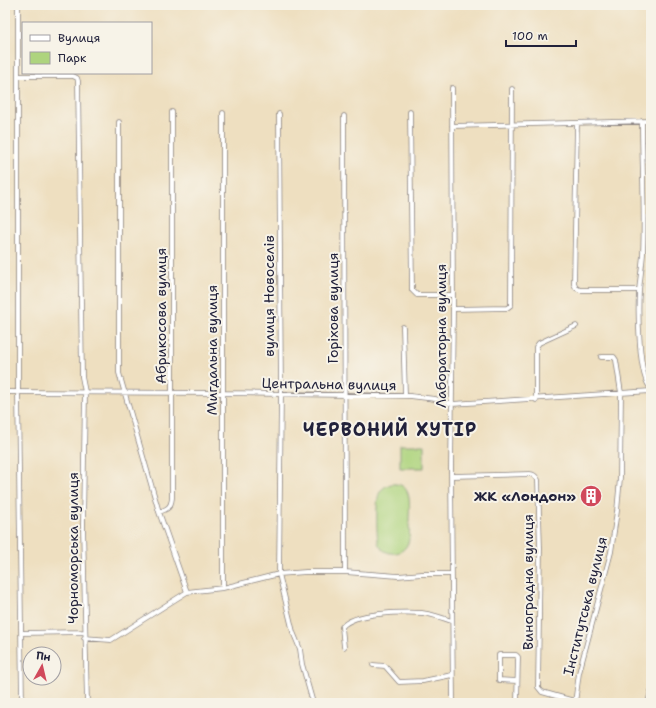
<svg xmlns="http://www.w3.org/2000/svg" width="656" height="708" font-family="'Shantell Sans',sans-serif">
	<rect width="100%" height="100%" fill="#f7f3e8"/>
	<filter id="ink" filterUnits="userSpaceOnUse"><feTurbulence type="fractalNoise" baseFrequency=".025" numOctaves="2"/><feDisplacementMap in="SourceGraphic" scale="8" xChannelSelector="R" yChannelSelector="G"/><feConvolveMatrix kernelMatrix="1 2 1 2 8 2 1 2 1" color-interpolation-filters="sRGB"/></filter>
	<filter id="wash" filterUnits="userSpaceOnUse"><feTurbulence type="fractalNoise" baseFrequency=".012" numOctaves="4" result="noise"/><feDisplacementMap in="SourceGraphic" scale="16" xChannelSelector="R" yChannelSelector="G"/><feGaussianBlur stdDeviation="0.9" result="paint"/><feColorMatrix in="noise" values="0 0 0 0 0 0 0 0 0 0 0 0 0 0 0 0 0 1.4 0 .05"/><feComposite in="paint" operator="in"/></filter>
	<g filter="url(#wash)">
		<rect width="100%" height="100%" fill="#eedfc0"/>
		<path fill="#aed47e" stroke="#687b5c" d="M 400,445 L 424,445 L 424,468 L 400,468 Z
			M 391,484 C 414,482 409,506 409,521 C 409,528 411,538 407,545 C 401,556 385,556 379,545 C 376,538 376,500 379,494 C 381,489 385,486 391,484 Z"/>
	</g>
	<g filter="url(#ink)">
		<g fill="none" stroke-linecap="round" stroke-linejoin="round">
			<g stroke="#88807e" stroke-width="5.5">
				<path id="street" d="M 18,5 L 18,392 L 22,703
					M 18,76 L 73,76 L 77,78 L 78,81 L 82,377 L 85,392 L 83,525 L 87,703
					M 452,88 L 453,309 L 451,469 L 453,703
					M 410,112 L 412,290 L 417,295 L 453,295
					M 223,113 L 223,588
					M 279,114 L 281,394 L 279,574 L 293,632 L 300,649 L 302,664 L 313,703
					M 344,116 L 345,572
					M 642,121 C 642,165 645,210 643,254 C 642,267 640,279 639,291 C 638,309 638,378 651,388
					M 119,122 L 119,373 L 159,512 L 187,592
					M 577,123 L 574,284 L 576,288 L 580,290 L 639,290
					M 452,126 L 651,121
					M 453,309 L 507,308 L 511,305 L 512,89
					M 403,327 L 405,395
					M 5,392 L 223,393 L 410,396 L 435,399 L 452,404 L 651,391
					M 536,400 L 536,347 L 539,343 L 576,326
					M 451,476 L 530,474 C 534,474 536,476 538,480 L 540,548 L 538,687 L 542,692 L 574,701
					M 159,512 C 168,509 171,507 172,498 L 172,112
					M 22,633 L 84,632
					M 84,638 L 111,640 L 187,592 L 223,588 L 279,574 L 306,572 L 345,572 L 398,576 L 422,574 L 451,574
					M 344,647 L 342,627 C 354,612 403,612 422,613 C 432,614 442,618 452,621
					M 373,665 L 385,666 L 399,682 L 423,681 L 452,675
					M 517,703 L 518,657 L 516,655 L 499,655 L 499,680 L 517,681
					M 575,703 L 579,673 L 611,552 L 617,511 L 620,478 L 621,393 L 616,360 L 614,357 L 601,357
					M 648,703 L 651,691"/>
			</g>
			<use href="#street" stroke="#fff" stroke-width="4"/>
		</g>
	</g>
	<defs>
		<g id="building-disc" transform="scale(1.15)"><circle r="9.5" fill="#d1495b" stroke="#f7f3e8"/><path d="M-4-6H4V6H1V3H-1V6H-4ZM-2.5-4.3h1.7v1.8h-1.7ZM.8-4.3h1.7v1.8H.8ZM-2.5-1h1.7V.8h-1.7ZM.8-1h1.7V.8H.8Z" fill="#fff"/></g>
	</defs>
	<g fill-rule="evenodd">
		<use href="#building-disc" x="591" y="496"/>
	</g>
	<g text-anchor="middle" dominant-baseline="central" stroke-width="4" stroke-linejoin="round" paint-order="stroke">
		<g font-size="14" fill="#22223b" stroke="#f7f3e8">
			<text transform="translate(269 296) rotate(-90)">вулиця Новоселів</text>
			<text transform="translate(333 308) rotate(-90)">Горіхова вулиця</text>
			<text transform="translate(161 316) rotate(-90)">Абрикосова вулиця</text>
			<text transform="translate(441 336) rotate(-90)">Лабораторна вулиця</text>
			<text transform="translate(212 350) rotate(-90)">Мигдальна вулиця</text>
			<text transform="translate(329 384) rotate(1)">Центральна вулиця</text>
			<text transform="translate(73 548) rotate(-90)">Чорноморська вулиця</text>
			<text transform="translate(528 582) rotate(-90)">Виноградна вулиця</text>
			<text transform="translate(585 606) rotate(-76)">Інститутська вулиця</text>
		</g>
		<g font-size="14" font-weight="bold" fill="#22223b" stroke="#f7f3e8" text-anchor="end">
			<text x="576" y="496">ЖК «Лондон»</text>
		</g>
		<g font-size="18" font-weight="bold" letter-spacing="1" fill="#22223b" stroke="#f7f3e8">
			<text x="390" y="430">ЧЕРВОНИЙ ХУТІР</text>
		</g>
	</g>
	<rect width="656" height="708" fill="none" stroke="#f7f3e8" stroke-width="20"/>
	<rect x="22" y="22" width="130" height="52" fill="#f7f3e8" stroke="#a29fa3"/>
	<rect x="30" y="35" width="20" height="6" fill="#ffffff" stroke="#a29fa3"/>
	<text x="58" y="42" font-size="12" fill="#22223b">Вулиця</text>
	<rect x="30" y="52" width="20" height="12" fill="#aed47e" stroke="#a29fa3"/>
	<text x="58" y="62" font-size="12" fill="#22223b">Парк</text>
	<g transform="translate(42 666) rotate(8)"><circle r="19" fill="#f7f3e8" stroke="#a29fa3"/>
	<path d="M0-3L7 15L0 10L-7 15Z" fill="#d1495b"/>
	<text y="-6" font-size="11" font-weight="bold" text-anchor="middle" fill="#22223b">Пн</text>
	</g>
	<path d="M506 40v6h70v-6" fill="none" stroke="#22223b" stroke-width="2"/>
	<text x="512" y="40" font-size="12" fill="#22223b" stroke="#f7f3e8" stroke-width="3" paint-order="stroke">100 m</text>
</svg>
